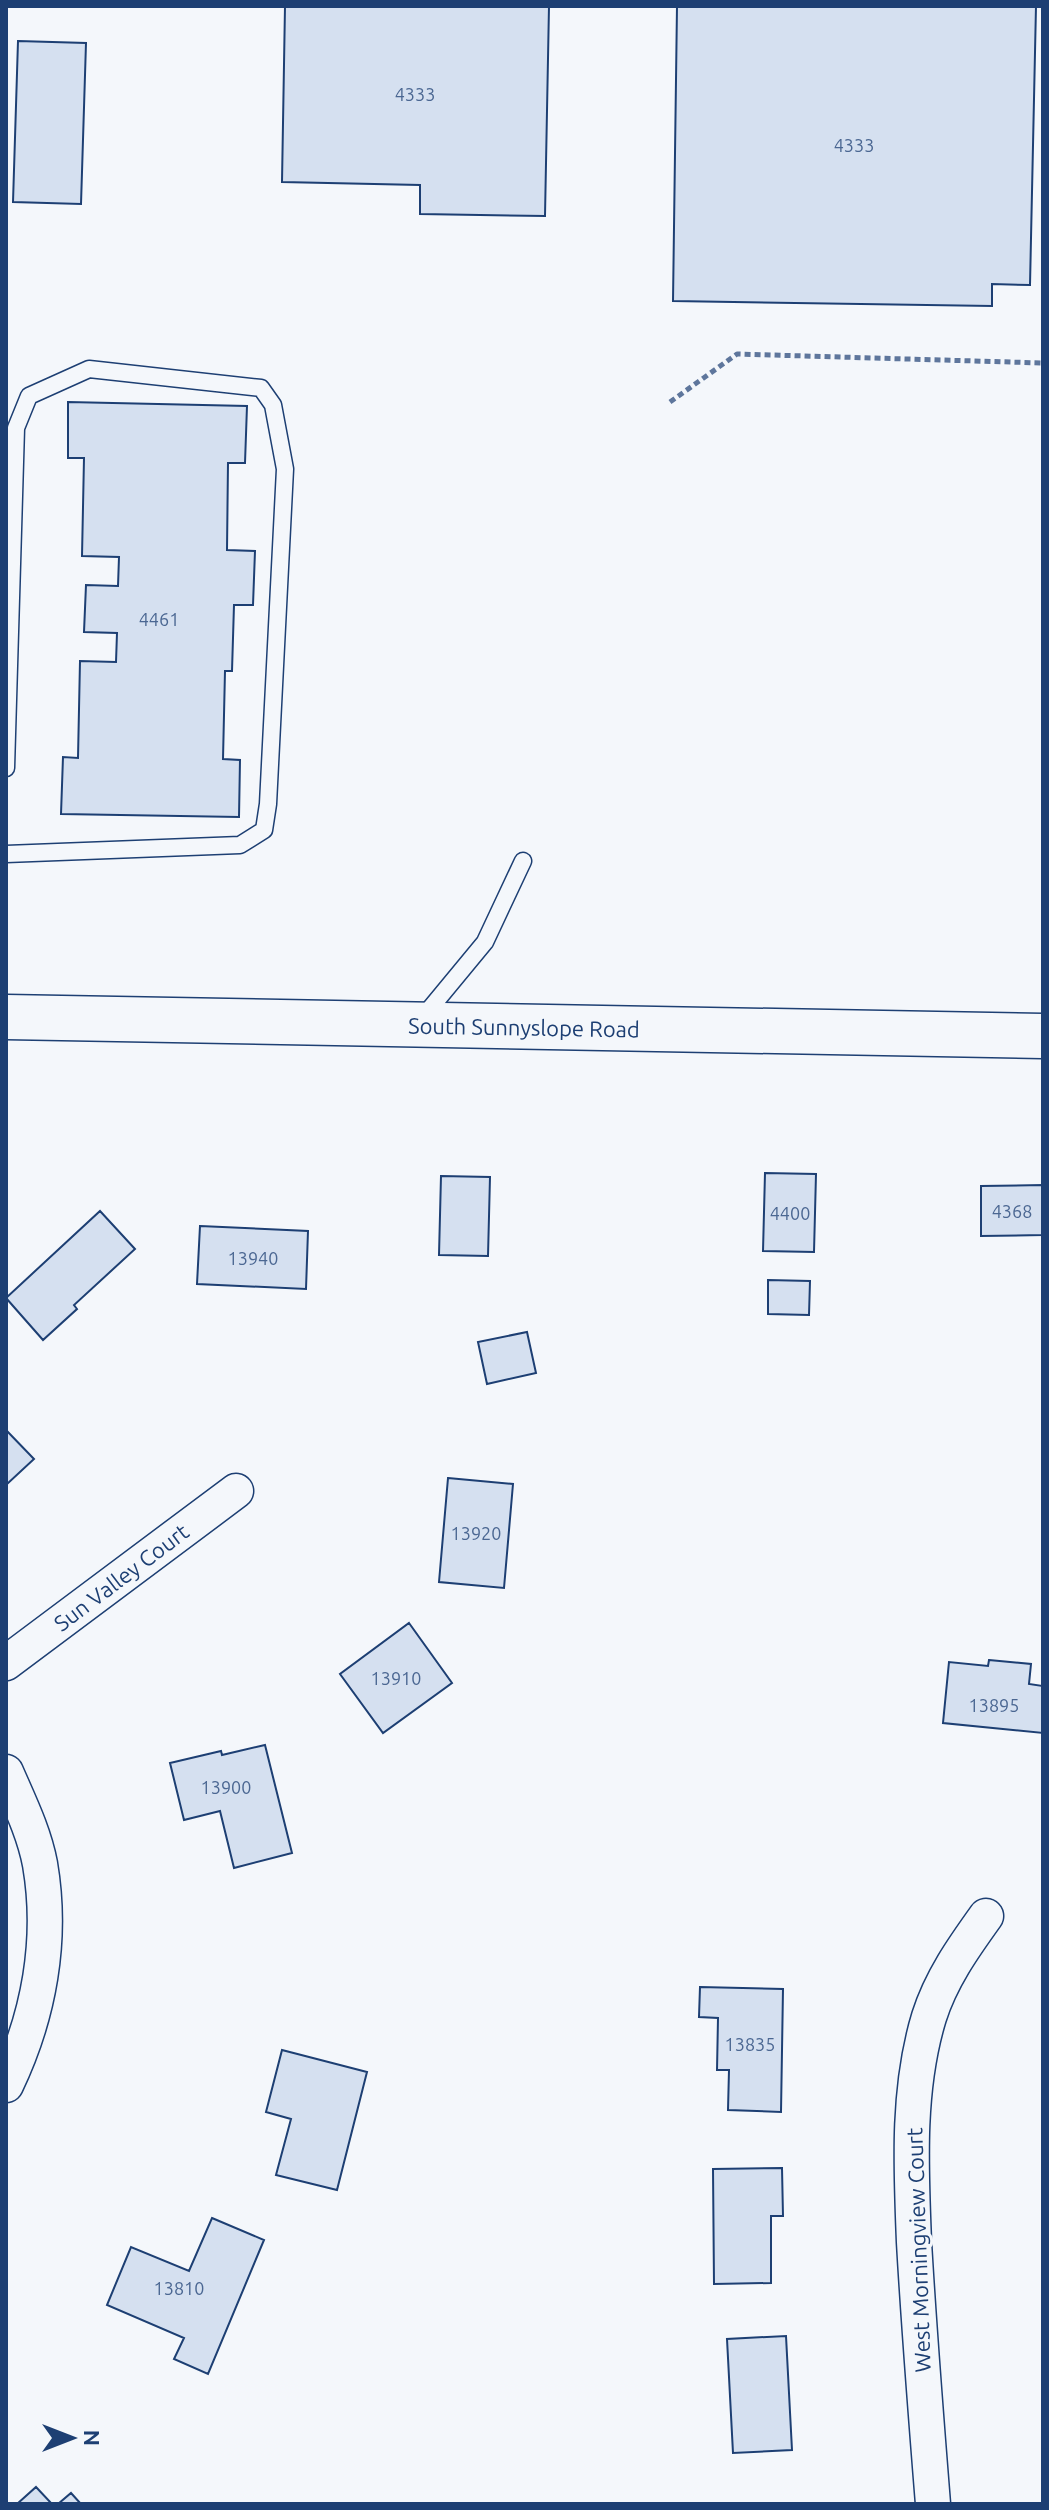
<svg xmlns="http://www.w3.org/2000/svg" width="1049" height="2510" font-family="Ubuntu,sans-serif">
	<rect width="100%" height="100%" fill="#f4f7fb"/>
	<path fill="#d5e0f0" stroke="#1d3f73" stroke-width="2" d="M 285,6 L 549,6 L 545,216 L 420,214 L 420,185 L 282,182 Z
		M 677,6 L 1036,6 L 1030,285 L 992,284 L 992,306 L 673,301 Z
		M 18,41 L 86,43 L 81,204 L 13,202 Z
		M 68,402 L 247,406 L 245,463 L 228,463 L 227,550 L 255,551 L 253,605 L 234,605 L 232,671 L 225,671 L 223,759 L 240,760 L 239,817 L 61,814 L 63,757 L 78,758 L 80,661 L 116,662 L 117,633 L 84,632 L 86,585 L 118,586 L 119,557 L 82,556 L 84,458 L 68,458 Z
		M 765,1173 L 816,1174 L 814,1252 L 763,1251 Z
		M 441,1176 L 490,1177 L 488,1256 L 439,1255 Z
		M 1043,1185 L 1043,1235 L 981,1236 L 981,1186 Z
		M 100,1211 L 135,1249 L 74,1305 L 77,1309 L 43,1340 L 6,1298 Z
		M 200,1226 L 308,1231 L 306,1289 L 197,1284 Z
		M 768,1280 L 810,1281 L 809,1315 L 768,1314 Z
		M 527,1332 L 536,1373 L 487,1384 L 478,1342 Z
		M 6,1430 L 34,1459 L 6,1485 Z
		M 448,1478 L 513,1484 L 504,1588 L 439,1582 Z
		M 409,1623 L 452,1683 L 383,1733 L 340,1674 Z
		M 989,1660 L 1031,1664 L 1029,1684 L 1043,1686 L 1043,1733 L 943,1723 L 949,1662 L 988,1666 Z
		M 265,1745 L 292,1853 L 234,1868 L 220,1811 L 184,1820 L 170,1763 L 221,1751 L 222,1755 Z
		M 700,1987 L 783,1989 L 781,2112 L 728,2110 L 729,2070 L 717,2070 L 718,2018 L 699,2017 Z
		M 282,2050 L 367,2072 L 337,2190 L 276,2175 L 291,2119 L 266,2112 Z
		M 782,2168 L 783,2216 L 771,2216 L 771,2283 L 714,2284 L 713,2169 Z
		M 212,2218 L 264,2240 L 208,2374 L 174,2359 L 184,2338 L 107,2305 L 131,2247 L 189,2271 Z
		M 786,2336 L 792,2450 L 733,2453 L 727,2339 Z
		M 36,2487 L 52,2504 L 17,2504 Z
		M 71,2493 L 81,2504 L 58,2504 Z"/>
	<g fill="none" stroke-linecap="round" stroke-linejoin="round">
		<g stroke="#1d3f73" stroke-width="19">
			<path id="lane" d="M 6,768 L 16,428 L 29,396 L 89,369 L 261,388 L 273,405 L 285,469 L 268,804 L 264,830 L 240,845 L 6,854
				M 423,1017 L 485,942 L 523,861"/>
		</g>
		<g stroke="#1d3f73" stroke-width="37">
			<path id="street" d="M 6,1663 L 236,1491
				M 6,1772 C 19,1802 34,1832 40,1864 C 53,1940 39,2016 6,2085
				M 933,2504 C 926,2417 919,2329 914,2242 C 911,2167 907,2089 929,2017 C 941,1979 963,1948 986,1916"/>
		</g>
		<g stroke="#1d3f73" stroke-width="47">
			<path id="secondary" d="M 6,1017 L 1043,1036"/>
		</g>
		<path stroke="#5e769c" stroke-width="5" stroke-dasharray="6 4" stroke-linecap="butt" d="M 670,402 L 737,354 L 1043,363"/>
		<use href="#lane" stroke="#f4f7fb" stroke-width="16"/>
		<use href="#street" stroke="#f4f7fb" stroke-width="34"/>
		<use href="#secondary" stroke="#f4f7fb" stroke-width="44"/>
	</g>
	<g text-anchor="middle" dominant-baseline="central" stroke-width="6" stroke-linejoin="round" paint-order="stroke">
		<g font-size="18" fill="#4b6792">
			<text x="415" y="94">4333</text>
			<text x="854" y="145">4333</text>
			<text x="159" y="619">4461</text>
			<text x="1012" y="1211">4368</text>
			<text x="790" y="1213">4400</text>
			<text x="253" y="1258">13940</text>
			<text x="476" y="1533">13920</text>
			<text x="396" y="1678">13910</text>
			<text x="994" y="1705">13895</text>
			<text x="226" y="1787">13900</text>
			<text x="750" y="2044">13835</text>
			<text x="179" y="2288">13810</text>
		</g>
		<g font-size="22" fill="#1d3f73" stroke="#f4f7fb">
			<text transform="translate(524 1027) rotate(1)">South Sunnyslope Road</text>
			<text transform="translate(121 1577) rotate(-37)">Sun Valley Court</text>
			<text transform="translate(918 2250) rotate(-92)">West Morningview Court</text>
		</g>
	</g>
	<rect width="1049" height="2510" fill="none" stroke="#1d3f73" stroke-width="16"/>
	<g transform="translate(72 2438) rotate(90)" stroke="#f4f7fb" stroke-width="6" paint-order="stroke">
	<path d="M0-6L14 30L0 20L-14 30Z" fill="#1d3f73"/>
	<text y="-12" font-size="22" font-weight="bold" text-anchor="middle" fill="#1d3f73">N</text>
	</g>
</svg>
